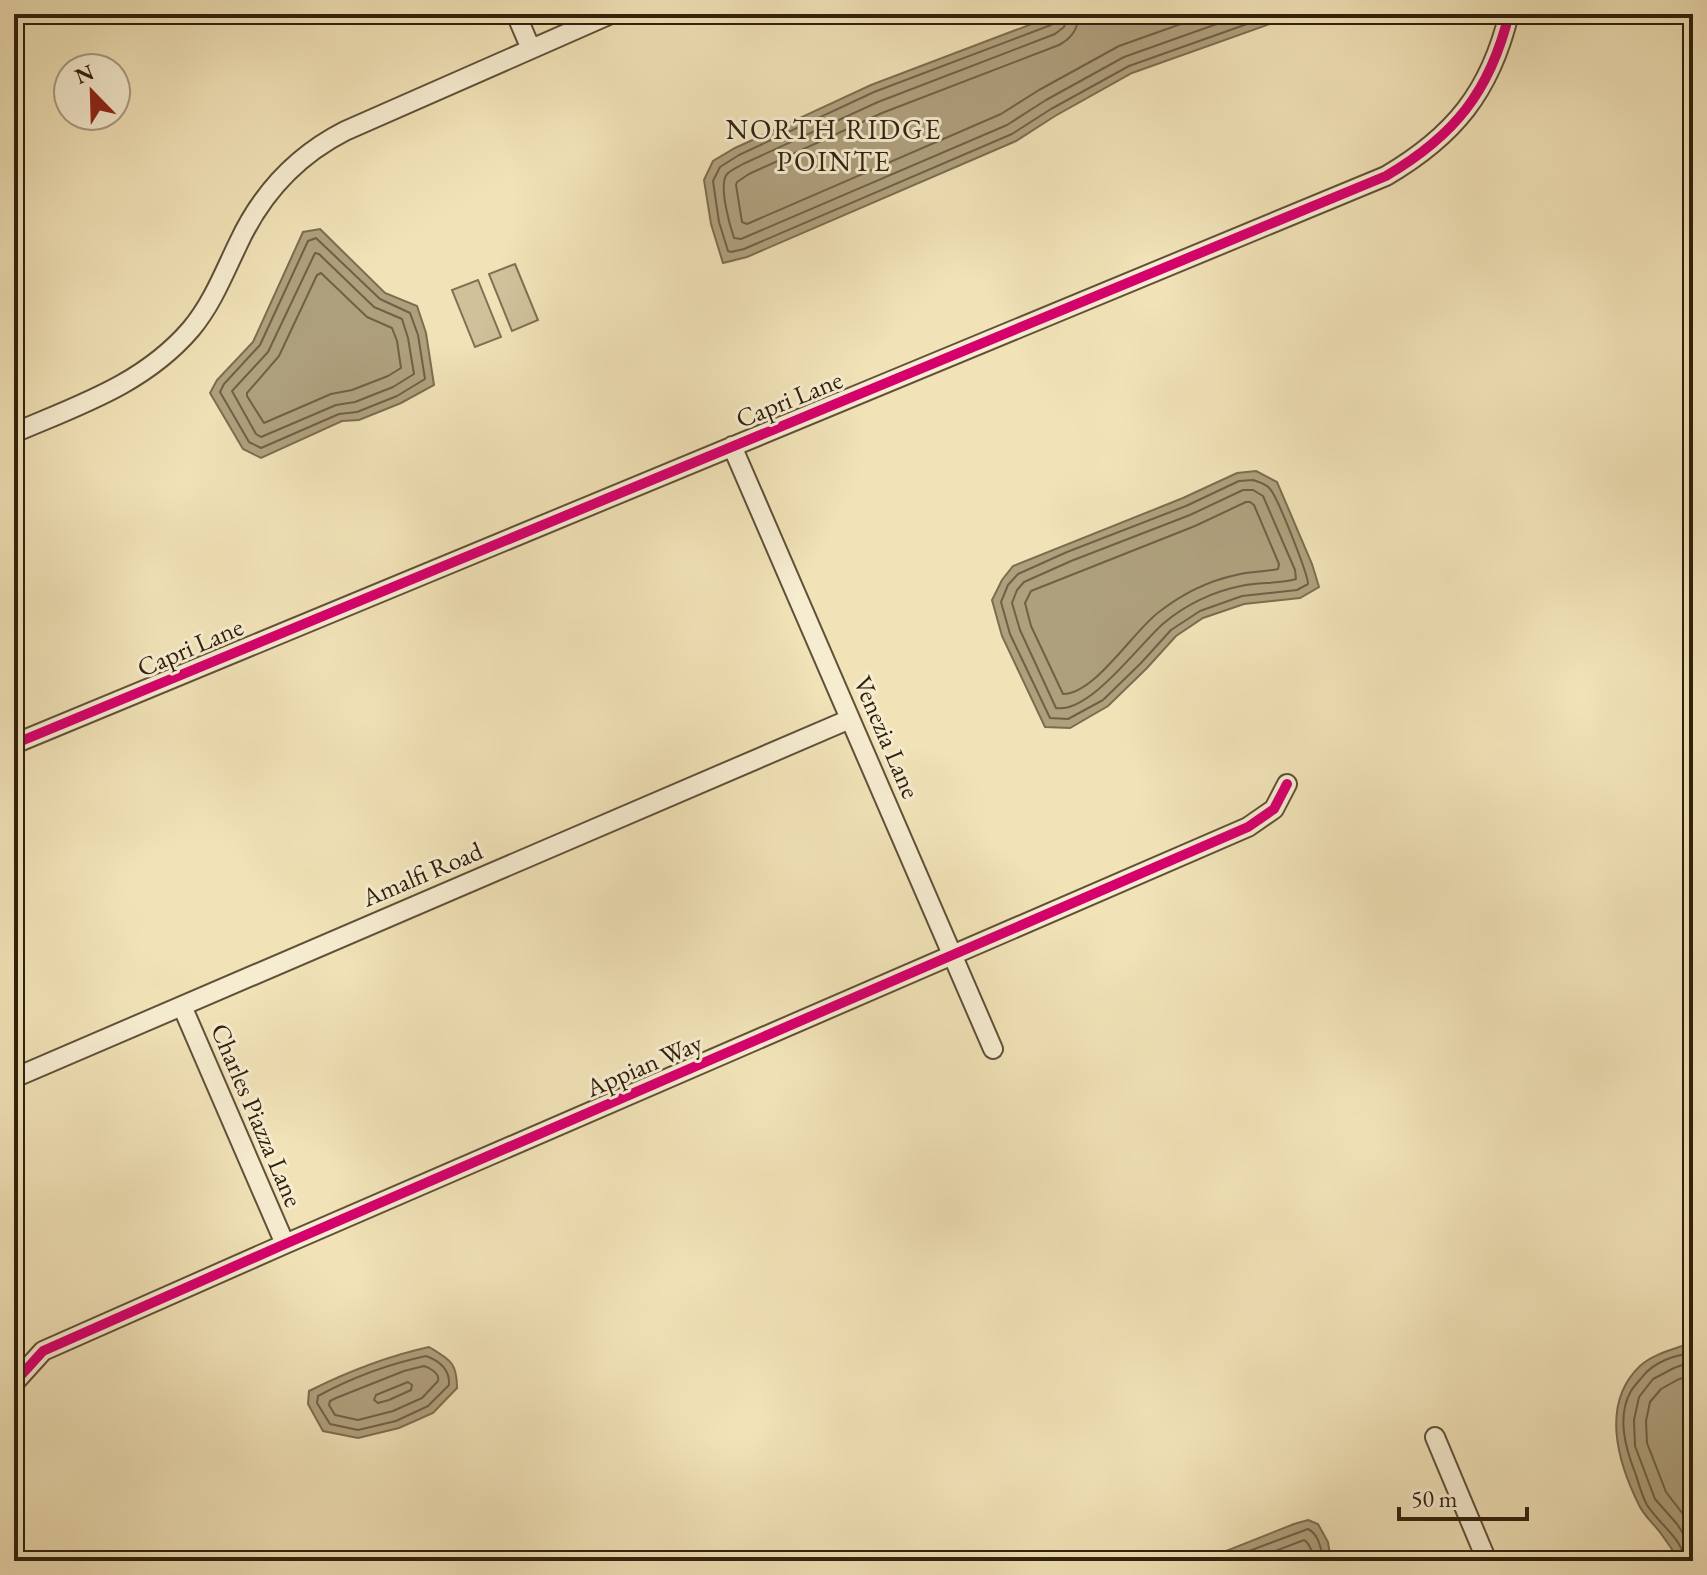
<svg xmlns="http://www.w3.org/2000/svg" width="1707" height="1575" font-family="'EB Garamond',serif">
	<rect width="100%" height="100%" fill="#f1e2b7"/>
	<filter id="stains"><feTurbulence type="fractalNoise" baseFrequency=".0025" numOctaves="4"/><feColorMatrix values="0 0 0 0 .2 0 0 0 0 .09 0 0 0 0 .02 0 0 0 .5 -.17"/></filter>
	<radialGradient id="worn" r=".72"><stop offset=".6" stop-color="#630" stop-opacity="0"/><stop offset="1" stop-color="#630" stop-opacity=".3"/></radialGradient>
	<path fill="#d0c19a" stroke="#807154" stroke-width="2" d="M 515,264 L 538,320 L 512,331 L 489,274 Z
		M 478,280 L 501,337 L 475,347 L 452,290 Z"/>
	<path fill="#afa07d" stroke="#7c6d50" stroke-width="2" d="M 1058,14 L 1298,14 L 1132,73 L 1055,116 L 1016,141 L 747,257 L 723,263 L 711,224 L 704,180 L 713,161 L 735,148 L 871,85 Z
		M 320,229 L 385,293 L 417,306 L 426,333 L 434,385 L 401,403 L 359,420 L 342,421 L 261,458 L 243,449 L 210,393 L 217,380 L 253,342 L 303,232 Z
		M 1256,471 L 1277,482 L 1312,564 L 1319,587 L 1300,598 L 1244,604 L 1203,618 L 1176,636 L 1147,668 L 1108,706 L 1070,728 L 1045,727 L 1002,636 L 992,600 L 1002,580 L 1013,566 L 1183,498 L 1237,473 Z
		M 1685,1345 L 1693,1347 L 1693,1561 L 1679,1561 C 1674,1552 1668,1543 1662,1535 C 1655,1525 1644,1516 1639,1505 C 1618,1463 1600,1404 1640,1366 C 1652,1355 1671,1350 1685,1345 Z
		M 429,1347 C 450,1360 457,1362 457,1388 L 433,1413 L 399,1428 L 358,1438 L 323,1431 L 308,1404 L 309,1391 C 347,1372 388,1356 429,1347 Z
		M 1308,1520 L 1318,1524 L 1328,1542 L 1331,1561 L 1201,1561 L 1294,1524 Z"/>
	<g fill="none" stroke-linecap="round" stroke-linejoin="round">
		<path stroke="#706045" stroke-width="2" d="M 1057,14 L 1056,21 L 1051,25 L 874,92 L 739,155 L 720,167 L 713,181 L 719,222 L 728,251 L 731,252 L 744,249 L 1012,134 L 1051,109 L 1129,66 L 1275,14
			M 1067,14 L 1064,27 L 1055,34 L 878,102 L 743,164 C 738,167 731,170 727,174 C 718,185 730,226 734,238 L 741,239 L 1007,125 L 1046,100 L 1124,57 L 1245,14
			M 1079,14 C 1078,29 1072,38 1059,45 L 882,113 L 749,174 L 737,182 L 736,185 L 742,222 L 747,224 L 1001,114 L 1039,90 L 1119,46 L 1209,14
			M 316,238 L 380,299 L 410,313 L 418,335 L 425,379 L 397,396 L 357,412 L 339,414 L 261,448 L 249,442 L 220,392 L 224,384 L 260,345 L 308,241 Z
			M 315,253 L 319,254 L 374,307 L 402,319 L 408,338 L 414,374 L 393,387 L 355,402 L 336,405 L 261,437 L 256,434 L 232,391 L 268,352 Z
			M 321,273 L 367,317 L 392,328 L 397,341 L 401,368 L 388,376 L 352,390 L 331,394 L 264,423 L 247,396 L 247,393 L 279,356 L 317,275 Z
			M 1253,480 C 1258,482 1267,484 1270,489 C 1277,496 1308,574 1308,584 L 1297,590 L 1242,596 L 1200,611 L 1171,630 L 1141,663 L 1103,700 L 1068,719 L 1050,718 L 1010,634 L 1001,602 L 1008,585 L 1018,574 L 1067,552 L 1186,506 L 1239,481 Z
			M 1243,490 L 1253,490 L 1263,496 L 1295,570 L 1296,579 C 1279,584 1259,582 1241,586 C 1214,591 1185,605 1164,623 C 1140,643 1090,714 1056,708 L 1020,630 L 1012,603 L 1017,590 L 1024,582 L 1071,561 L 1190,515 Z
			M 1246,502 L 1250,502 L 1254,505 L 1279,564 L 1278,569 C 1265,572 1250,571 1236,575 C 1208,581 1182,594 1159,612 C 1134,630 1095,694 1063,694 L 1031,626 L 1025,603 L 1031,591 L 1195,526 Z
			M 426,1356 C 440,1361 450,1369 449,1385 L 428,1406 L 396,1421 L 358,1430 L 330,1424 L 317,1403 L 318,1396 C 351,1378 389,1364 426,1356 Z
			M 1693,1364 L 1685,1364 L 1674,1368 L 1653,1379 L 1639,1397 L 1634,1420 L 1635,1446 L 1655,1499 L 1677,1524 L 1693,1549
			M 424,1366 C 431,1368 440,1374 438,1381 L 422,1398 L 393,1411 L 358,1420 L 335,1415 L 329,1405 L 330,1401 L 336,1398 L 404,1371 Z
			M 1693,1376 L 1679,1379 L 1661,1389 L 1650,1402 L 1646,1421 L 1647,1443 L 1666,1492 L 1693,1527
			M 408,1382 L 412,1385 L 411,1390 L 389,1400 L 378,1403 L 374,1400 L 376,1395 Z
			M 1222,1561 L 1308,1529 C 1319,1534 1321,1550 1324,1561
			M 1249,1561 L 1304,1540 C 1311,1544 1312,1554 1314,1561
			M 1685,1561 C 1683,1539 1658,1523 1647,1505 C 1642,1496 1639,1485 1636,1475 C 1626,1450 1616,1417 1631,1391 C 1634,1386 1639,1381 1643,1376 C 1653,1363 1677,1353 1693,1354"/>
		<g stroke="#605138" stroke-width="22">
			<path id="street" d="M 516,14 L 531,49
				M 14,433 C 79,405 144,384 191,329 C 212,304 224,273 238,244 C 261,194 296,156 345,131 L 611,14
				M 732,446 L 993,1049
				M 14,744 L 1386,176 C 1454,136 1490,92 1509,14
				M 182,1006 L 285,1244
				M 14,1078 L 850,719
				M 14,1383 L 43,1351 L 285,1244 L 1248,827 L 1274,809 L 1287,784
				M 1435,1437 L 1487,1561"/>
		</g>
		<use href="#street" stroke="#f6ecd0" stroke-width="18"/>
		<g stroke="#f6ecd0" stroke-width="15">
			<path id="cycleway" d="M 14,744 L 1386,176 C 1454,136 1490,92 1509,14
				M 14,1383 L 43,1351 L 285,1244 L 1248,827 L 1274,809 L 1287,784"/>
		</g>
		<use href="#cycleway" stroke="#d6006c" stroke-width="10"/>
	</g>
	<g text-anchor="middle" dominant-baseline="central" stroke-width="6" stroke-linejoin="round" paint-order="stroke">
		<g font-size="26" fill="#30210d" stroke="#f6ecd0">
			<text transform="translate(789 399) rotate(-22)">Capri Lane</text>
			<text transform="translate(190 647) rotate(-23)">Capri Lane</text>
			<text transform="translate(887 737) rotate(67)">Venezia Lane</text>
			<text transform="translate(422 874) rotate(-23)">Amalfi Road</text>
			<text transform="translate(644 1065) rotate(-23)">Appian Way</text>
			<text transform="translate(257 1115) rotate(67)">Charles Piazza Lane</text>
		</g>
		<g font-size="28" letter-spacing="2" fill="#30210d" stroke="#f6ecd0">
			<text x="834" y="129">NORTH RIDGE<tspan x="834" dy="32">POINTE</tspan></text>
		</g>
	</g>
	<rect width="1707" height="1575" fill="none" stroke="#f1e2b7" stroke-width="48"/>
	<rect x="16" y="16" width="1675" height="1543" fill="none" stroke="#30210d" stroke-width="4"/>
	<rect x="24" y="24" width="1659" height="1527" fill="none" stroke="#30210d" stroke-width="2"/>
	<g transform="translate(92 92) rotate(337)"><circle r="38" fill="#f6ecd0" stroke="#a79b82" stroke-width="2"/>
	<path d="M0-6L14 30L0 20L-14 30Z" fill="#8f2418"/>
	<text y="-12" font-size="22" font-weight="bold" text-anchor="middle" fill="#30210d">N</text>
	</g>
	<path d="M1399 1507v12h128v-12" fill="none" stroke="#30210d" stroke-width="4"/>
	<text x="1411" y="1507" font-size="24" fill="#30210d" stroke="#f6ecd0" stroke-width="6" paint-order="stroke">50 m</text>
	<rect width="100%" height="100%" filter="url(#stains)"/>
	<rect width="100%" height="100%" fill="url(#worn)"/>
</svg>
